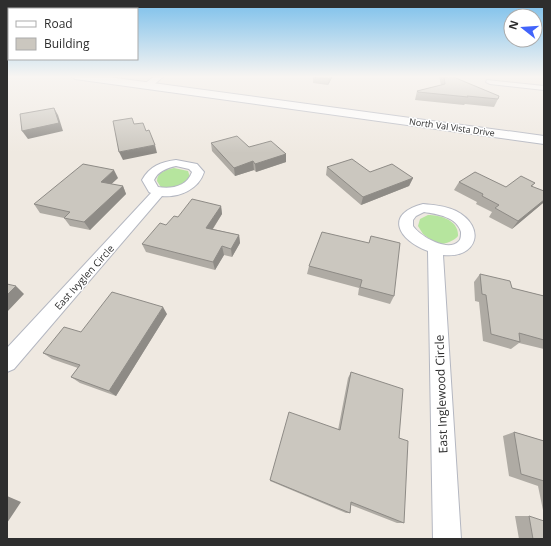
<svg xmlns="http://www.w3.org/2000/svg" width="551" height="546" font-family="'Open Sans',sans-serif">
	<rect width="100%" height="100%" fill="#efe9e1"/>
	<path fill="#b6e59e" d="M 174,168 L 188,171 L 190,177 C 185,183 172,191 163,188 C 160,187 159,184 157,181 C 157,172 166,170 174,168 Z
		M 428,215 C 440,215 459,220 458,236 C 454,241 444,245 437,244 L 423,234 L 418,226 L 420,219 Z"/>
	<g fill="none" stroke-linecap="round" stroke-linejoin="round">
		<g stroke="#b4b7c1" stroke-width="2">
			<path id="street" d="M 155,76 L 164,76 L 150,88 L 144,88 L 144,84 Z
				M 487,80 L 544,86 L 544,90 L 490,84 L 486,82 Z
				M 176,160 L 197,164 L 204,172 C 199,189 179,198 162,196 L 14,369 L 7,372 L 7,348 L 151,193 L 149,192 L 142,180 C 150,166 161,162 176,160 ZM 176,166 L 189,169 L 192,172 C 187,187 171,189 158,187 L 154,180 C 158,171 167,168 176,166 Z
				M 423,204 C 434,205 446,206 456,211 C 487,227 477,259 443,255 L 461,539 L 433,539 L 428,251 C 398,240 384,214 423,204 ZM 424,212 C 437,214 457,217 461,232 C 461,235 461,239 459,241 C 448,253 420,236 413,226 L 413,220 L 416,216 Z"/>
		</g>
		<g stroke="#b4b7c1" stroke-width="2">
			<path id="secondary" d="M 70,76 L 101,76 L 544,136 L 544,144 L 75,79 Z"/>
		</g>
		<use href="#street" fill="#fff" fill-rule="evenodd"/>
		<use href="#secondary" fill="#fff" fill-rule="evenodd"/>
	</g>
	<path fill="#afaba4" d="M 333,76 L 328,85 L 313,83 L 313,77 Z
		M 439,76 L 451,76 L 498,99 L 494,107 L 465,104 L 464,105 L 415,100 L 417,91 L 441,85 Z
		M 211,143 L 249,147 L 286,154 L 286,162 L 256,172 L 254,170 L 235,176 L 212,151 Z
		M 327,167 L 370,172 L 413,178 L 409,186 L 361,205 L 326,175 Z
		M 118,178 L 111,184 L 123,186 L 126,194 L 90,230 L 70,226 L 64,218 L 40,213 L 34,204 Z
		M 459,182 L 506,187 L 535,183 L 532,186 L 543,203 L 512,229 L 489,217 L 492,212 L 476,204 L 477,202 L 454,190 Z
		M 221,206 L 222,214 L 213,229 L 239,235 L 240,243 L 232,257 L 224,255 L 215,270 L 146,252 L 142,244 L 178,217 Z
		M 371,236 L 394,296 L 390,304 L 358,295 L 359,288 L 307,274 L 309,266 L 369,243 Z
		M 480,274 L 512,288 L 544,296 L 544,349 L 519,343 L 511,349 L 483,341 L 479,302 L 475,301 L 474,282 Z
		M 167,314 L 116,396 L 80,383 L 71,377 L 78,368 L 52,359 L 43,353 L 81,332 Z
		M 351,372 L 399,438 L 404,523 L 397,523 L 351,505 L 350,513 L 346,513 L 270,481 L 270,480 L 338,430 L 348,378 Z
		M 514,432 L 544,441 L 544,515 L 538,486 L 509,476 L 503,436 Z
		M 515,516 L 529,516 L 544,539 L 519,539 Z"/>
	<path fill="#8e8b86" d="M 330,76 L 333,76 L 328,85 L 329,79 Z
		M 54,108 L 58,115 L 63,131 L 28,139 L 22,131 Z
		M 155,145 L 157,153 L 123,160 L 119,152 Z
		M 286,154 L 286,162 L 256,172 L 255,164 Z
		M 253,161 L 254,170 L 235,176 L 234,168 Z
		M 114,170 L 118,178 L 105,190 L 101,182 Z
		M 413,178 L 409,186 L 361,205 L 363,197 Z
		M 123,186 L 126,194 L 90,230 L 84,222 Z
		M 544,200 L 543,203 L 512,229 L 518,221 Z
		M 221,206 L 222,214 L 208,236 L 206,228 Z
		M 239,235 L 240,243 L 232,257 L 231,249 Z
		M 222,246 L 224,255 L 215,270 L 213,262 Z
		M 16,286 L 24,294 L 7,312 L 7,295 Z
		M 163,307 L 167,314 L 116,396 L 109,391 Z
		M 7,496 L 21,502 L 7,523 Z"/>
	<path fill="#cbc7bf" stroke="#8e8b86" d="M 314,76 L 330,76 L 329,79 L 313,77 Z
		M 444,76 L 451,76 L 499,96 L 498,99 L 467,96 L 468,97 L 418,92 L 417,91 L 445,84 Z
		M 54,108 L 59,123 L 22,131 L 20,114 Z
		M 132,118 L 134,124 L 143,123 L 146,131 L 149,130 L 155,145 L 119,152 L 113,121 Z
		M 237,136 L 249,147 L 271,141 L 286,154 L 255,164 L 253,161 L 234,168 L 211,143 Z
		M 352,159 L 370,172 L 392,164 L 413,178 L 363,197 L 327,167 Z
		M 83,164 L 114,170 L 101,182 L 123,186 L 84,222 L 64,218 L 70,212 L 34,204 Z
		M 475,172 L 506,187 L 521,176 L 535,183 L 531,186 L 544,191 L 544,200 L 518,221 L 495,208 L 499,205 L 482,196 L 483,194 L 459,182 Z
		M 192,199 L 221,206 L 206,228 L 239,235 L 231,249 L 222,246 L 213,262 L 142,244 L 160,223 L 166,225 L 174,216 L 178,217 Z
		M 322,232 L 369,243 L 371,236 L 400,243 L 394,296 L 360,287 L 362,280 L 309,266 Z
		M 480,274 L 510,281 L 512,288 L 544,296 L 544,340 L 519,333 L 520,342 L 491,334 L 486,295 L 482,294 Z
		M 7,284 L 16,286 L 7,295 Z
		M 112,292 L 163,307 L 109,391 L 71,377 L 80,365 L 43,353 L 64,327 L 81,332 Z
		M 351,372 L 403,389 L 399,438 L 408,441 L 404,523 L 351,502 L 350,513 L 270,480 L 289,412 L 340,430 Z
		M 514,432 L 544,441 L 544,481 L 521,474 Z
		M 529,516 L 544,521 L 544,539 L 533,539 Z"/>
	<linearGradient id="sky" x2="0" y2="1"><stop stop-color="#7abfeb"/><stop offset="0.5" stop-color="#f8f5f2"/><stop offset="1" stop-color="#f8f5f2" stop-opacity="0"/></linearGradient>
	<rect width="551" height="153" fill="url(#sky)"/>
	<g text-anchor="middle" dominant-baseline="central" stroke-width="3" stroke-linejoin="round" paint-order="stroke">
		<g font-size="9" fill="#2e2e2e" stroke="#fff">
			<text transform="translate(452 127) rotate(8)">North Val Vista Drive</text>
		</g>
		<g font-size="10" fill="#2e2e2e" stroke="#fff">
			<text transform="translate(84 277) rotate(-48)">East Ivyglen Circle</text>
		</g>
		<g font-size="12" fill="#2e2e2e" stroke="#fff">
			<text transform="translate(441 394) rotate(-92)">East Inglewood Circle</text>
		</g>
	</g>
	<rect width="551" height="546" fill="none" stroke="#2e2e2e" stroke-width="16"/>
	<rect x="8" y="8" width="130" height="52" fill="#ffffff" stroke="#ababab"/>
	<rect x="16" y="21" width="20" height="6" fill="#ffffff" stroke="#ababab"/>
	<text x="44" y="28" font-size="12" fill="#2e2e2e">Road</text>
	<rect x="16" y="38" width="20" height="12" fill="#cbc7bf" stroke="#ababab"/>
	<text x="44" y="48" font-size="12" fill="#2e2e2e">Building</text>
	<g transform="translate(523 28) rotate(287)"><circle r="19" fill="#ffffff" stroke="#ababab"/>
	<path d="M0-3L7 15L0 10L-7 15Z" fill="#4264fb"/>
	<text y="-6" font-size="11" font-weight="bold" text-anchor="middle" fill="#2e2e2e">N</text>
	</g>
</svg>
